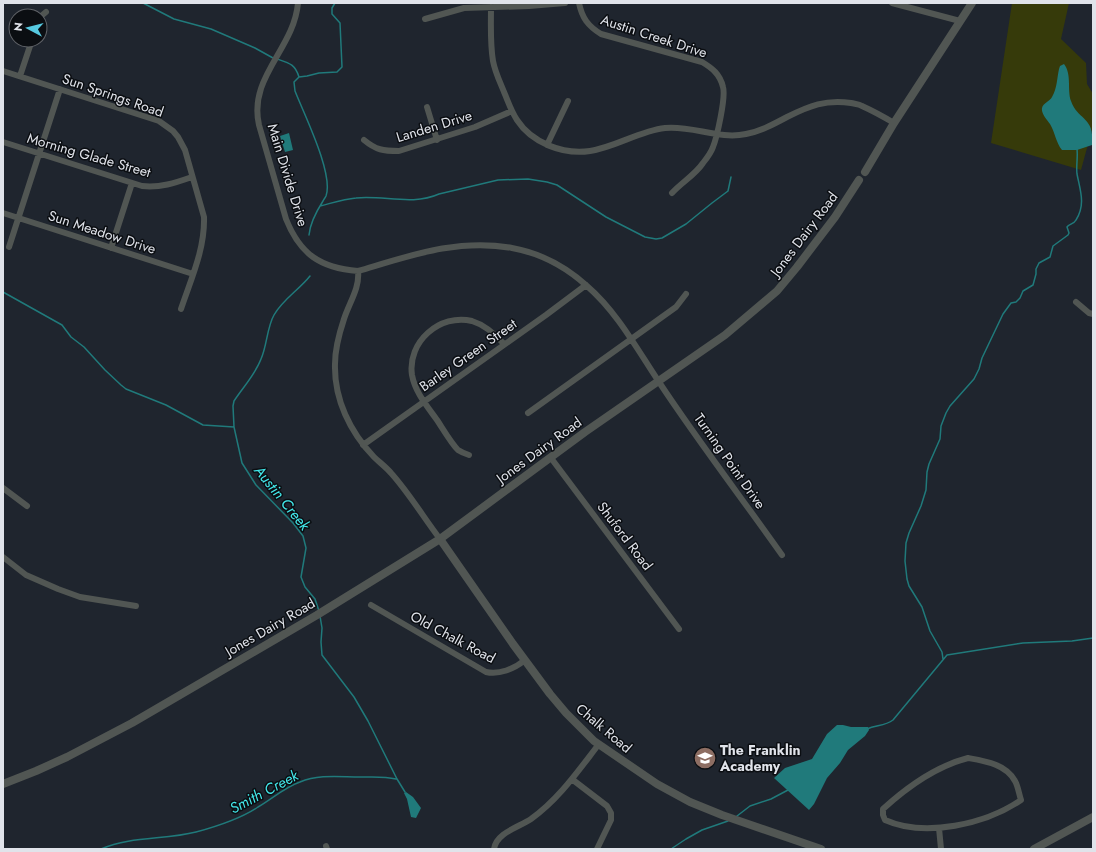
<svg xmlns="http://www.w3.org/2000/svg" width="1096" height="852" font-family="Jost,sans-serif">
	<rect width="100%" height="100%" fill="#1f252e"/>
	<path fill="#363a0a" d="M 1012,3 L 1069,3 L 1061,39 L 1086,63 L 1087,84 L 1093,94 L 1093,126 L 1081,170 L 991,143 Z"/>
	<path fill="#207a7b" d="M 1064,64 C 1072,74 1067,90 1071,101 C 1078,121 1095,116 1092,145 L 1077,150 L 1062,150 C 1056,143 1055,132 1050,124 C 1047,120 1041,114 1042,108 C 1043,103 1050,101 1052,97 C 1057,89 1057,78 1059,69 L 1060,66 Z
		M 289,133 L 293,150 L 285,152 L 280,136 Z
		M 837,725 L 843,725 L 851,727 L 868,727 L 869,730 L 865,736 L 848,750 L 840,763 L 827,778 L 814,804 L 809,810 L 774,778 L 785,768 L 812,759 L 827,734 Z
		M 406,792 L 413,797 L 421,808 L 416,818 L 411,817 L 407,799 L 404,793 Z"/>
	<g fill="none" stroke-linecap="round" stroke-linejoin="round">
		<path stroke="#207a7b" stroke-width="1.5" d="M 143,3 L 174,19 L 211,29 L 255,48 L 273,58
			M 277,59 C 289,63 295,64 299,77
			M 320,206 C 332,203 344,199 356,198 C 384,195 412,206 439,194 L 498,180 L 528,179 L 547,182 L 557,185 L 606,217 L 645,237 L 656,239 L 662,238 L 686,224 L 712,203 L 728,191 L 731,177
			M 309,235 C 310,223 316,212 323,201 C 324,199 325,198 326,196 C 334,174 304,114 295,91 L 294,82 L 299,77 L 307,76 L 319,73 L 337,72 L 342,67 L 340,23 L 332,14 L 332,8 L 335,3
			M 310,276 C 299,290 283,299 274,315 C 267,327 267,346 261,359 C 255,375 243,387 234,401 L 233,406 L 234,427 L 242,463 L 256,485 L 293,523 L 303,536 L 306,548 L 301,577 L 305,587 L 315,599 L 319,611
			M 3,292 L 62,325 L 71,337 L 84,347 L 105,370 L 121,385 L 126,389 L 166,405 L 203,425 L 234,427
			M 320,616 L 322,628 L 321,642 L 322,655 L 354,697 L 368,721 L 397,779 L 405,792
			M 943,659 L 942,652 L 930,631 L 922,607 L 909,586 L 907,579 L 905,561 L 906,543 L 909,533 L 921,506 L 926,490 L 927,472 L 929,464 L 940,439 L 941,426 L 946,413 L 950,406 L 974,379 L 979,369 L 982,358 L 1003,314 L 1011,303 L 1016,302 L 1020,298 L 1023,291 L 1033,285 L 1036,274 L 1036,269 L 1039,263 L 1050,257 L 1053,246 L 1068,235 L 1069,233 L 1067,227 C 1069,224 1074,224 1076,220 C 1086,204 1080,190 1077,174 C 1076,166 1078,157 1077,149
			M 867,729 C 876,725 885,726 893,720 L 947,655 L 1023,643 L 1072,641 L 1093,638
			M 737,816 L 750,806 L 771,799 L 788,790
			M 101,849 C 131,836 165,840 196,832 C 218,826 240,819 258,807 C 272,799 285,787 300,782 C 319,774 340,777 360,777 C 373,777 384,776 396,779
			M 671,849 L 686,839 L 702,830 L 728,821"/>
		<path stroke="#515653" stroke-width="6" d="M 298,3 C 294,49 248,77 259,125 L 286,219 C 300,254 320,268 358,271 C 409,256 458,238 512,248 C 540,253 566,267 587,286 C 617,312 637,349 659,382 C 698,441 741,497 782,555
			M 579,3 C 582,18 588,26 601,34 L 702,62 C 712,68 720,74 723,87 C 726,97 717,137 713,147 C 711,153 707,158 703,163 C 695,175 682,182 672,193
			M 892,3 L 960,21
			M 491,7 C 491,25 490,43 493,61 C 495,72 500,82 504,92 C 508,101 511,111 517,120 C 532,143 563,155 590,151 C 616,147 639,131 665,128 C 692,125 719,140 746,134 C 761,131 774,124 787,117 C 809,106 826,99 851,103 C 855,104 859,104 862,106 C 873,111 884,117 894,123
			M 40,17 L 46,12
			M 425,19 L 464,8 L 529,6 L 565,3
			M 3,71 L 159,121 L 173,131 L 178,137 L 185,150 L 204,217 C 205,249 191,279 181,309
			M 20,76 L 32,40
			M 427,107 L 437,140
			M 364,140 C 376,150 383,151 399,151 L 475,127 L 512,111
			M 3,142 L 142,186 C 160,188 175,183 192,177
			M 547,145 L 568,101
			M 3,213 L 193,274
			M 9,247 L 60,89
			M 111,248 L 132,183
			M 358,271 C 360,288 349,303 344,319 C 339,334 335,349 335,364 C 334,399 350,432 374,457 C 379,462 386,467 391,473 C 409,493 424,518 440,539
			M 1076,302 L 1089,313 L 1093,314
			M 528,413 L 676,307 L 686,294
			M 363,445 L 546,315 L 586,285
			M 469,455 C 466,454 461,452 458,450 C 451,443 443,429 437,420 C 427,406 415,392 412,375 C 407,342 440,313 472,321 C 485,325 495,334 504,344
			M 551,458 L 679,629
			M 3,488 L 27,506
			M 3,557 L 26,575 L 58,589 L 80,597 L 136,606
			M 371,605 L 486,672 C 499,675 514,669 525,660
			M 968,758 C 985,761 1006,764 1015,781 C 1018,786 1019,794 1021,800 C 986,824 925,838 885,820 L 883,815 L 883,809 C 906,788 937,766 968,758 Z
			M 573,780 L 607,806 L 611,813 L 611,820 L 597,849
			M 939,828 L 941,849
			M 326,846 L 327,849
			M 494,849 C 496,833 519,827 531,819 C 559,799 578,771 599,744"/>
		<path stroke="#515653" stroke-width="8" d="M 865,172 L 894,123 L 972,3
			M 440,539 L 513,644 L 550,694 L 566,713 L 594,741 L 657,784 L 690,802 L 722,815 L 821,849
			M 3,784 L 36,771 L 67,757 L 132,723 L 317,615 L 440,539 L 585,432 L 725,335 L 777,291 L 797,267 L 835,217 L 859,180
			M 1034,849 L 1093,817"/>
	</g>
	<defs>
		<g id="school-disc" transform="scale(1.15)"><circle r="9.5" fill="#8d6e63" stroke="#0b0e12"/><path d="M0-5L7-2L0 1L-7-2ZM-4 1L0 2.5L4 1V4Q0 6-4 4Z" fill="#fff"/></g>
	</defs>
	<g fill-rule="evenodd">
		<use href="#school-disc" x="705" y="758"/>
	</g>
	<g text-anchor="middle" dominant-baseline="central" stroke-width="3" stroke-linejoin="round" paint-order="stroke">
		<g font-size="14" fill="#e0e3ea" stroke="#0b0e12">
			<text transform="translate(654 36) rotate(18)">Austin Creek Drive</text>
			<text transform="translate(113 95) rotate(19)">Sun Springs Road</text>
			<text transform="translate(434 126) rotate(-17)">Landen Drive</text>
			<text transform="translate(89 155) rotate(16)">Morning Glade Street</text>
			<text transform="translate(288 175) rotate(73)">Main Divide Drive</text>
			<text transform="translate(102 232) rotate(18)">Sun Meadow Drive</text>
			<text transform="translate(804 234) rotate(-53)">Jones Dairy Road</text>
			<text transform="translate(468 355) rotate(-35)">Barley Green Street</text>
			<text transform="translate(539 450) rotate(-36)">Jones Dairy Road</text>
			<text transform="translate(730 461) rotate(55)">Turning Point Drive</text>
			<text transform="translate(625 536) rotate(53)">Shuford Road</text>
			<text transform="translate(270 627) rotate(-30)">Jones Dairy Road</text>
			<text transform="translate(453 637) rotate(28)">Old Chalk Road</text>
			<text transform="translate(604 728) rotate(40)">Chalk Road</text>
		</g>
		<g font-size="14" font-weight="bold" fill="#e0e3ea" stroke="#0b0e12" text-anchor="start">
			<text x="720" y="750">The Franklin<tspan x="720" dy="16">Academy</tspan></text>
		</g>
		<g font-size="15" font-style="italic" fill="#43e8eb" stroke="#0b0e12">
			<text transform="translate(282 498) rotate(51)">Austin Creek</text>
			<text transform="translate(264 792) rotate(-28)">Smith Creek</text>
		</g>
	</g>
	<rect width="1096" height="852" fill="none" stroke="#e0e3ea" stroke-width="8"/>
	<g transform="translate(28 28) rotate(277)"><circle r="19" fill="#0b0e12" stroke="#606368"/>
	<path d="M0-3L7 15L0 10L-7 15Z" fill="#56c9e0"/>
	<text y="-6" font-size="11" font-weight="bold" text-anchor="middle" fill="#e0e3ea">N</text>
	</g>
</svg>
